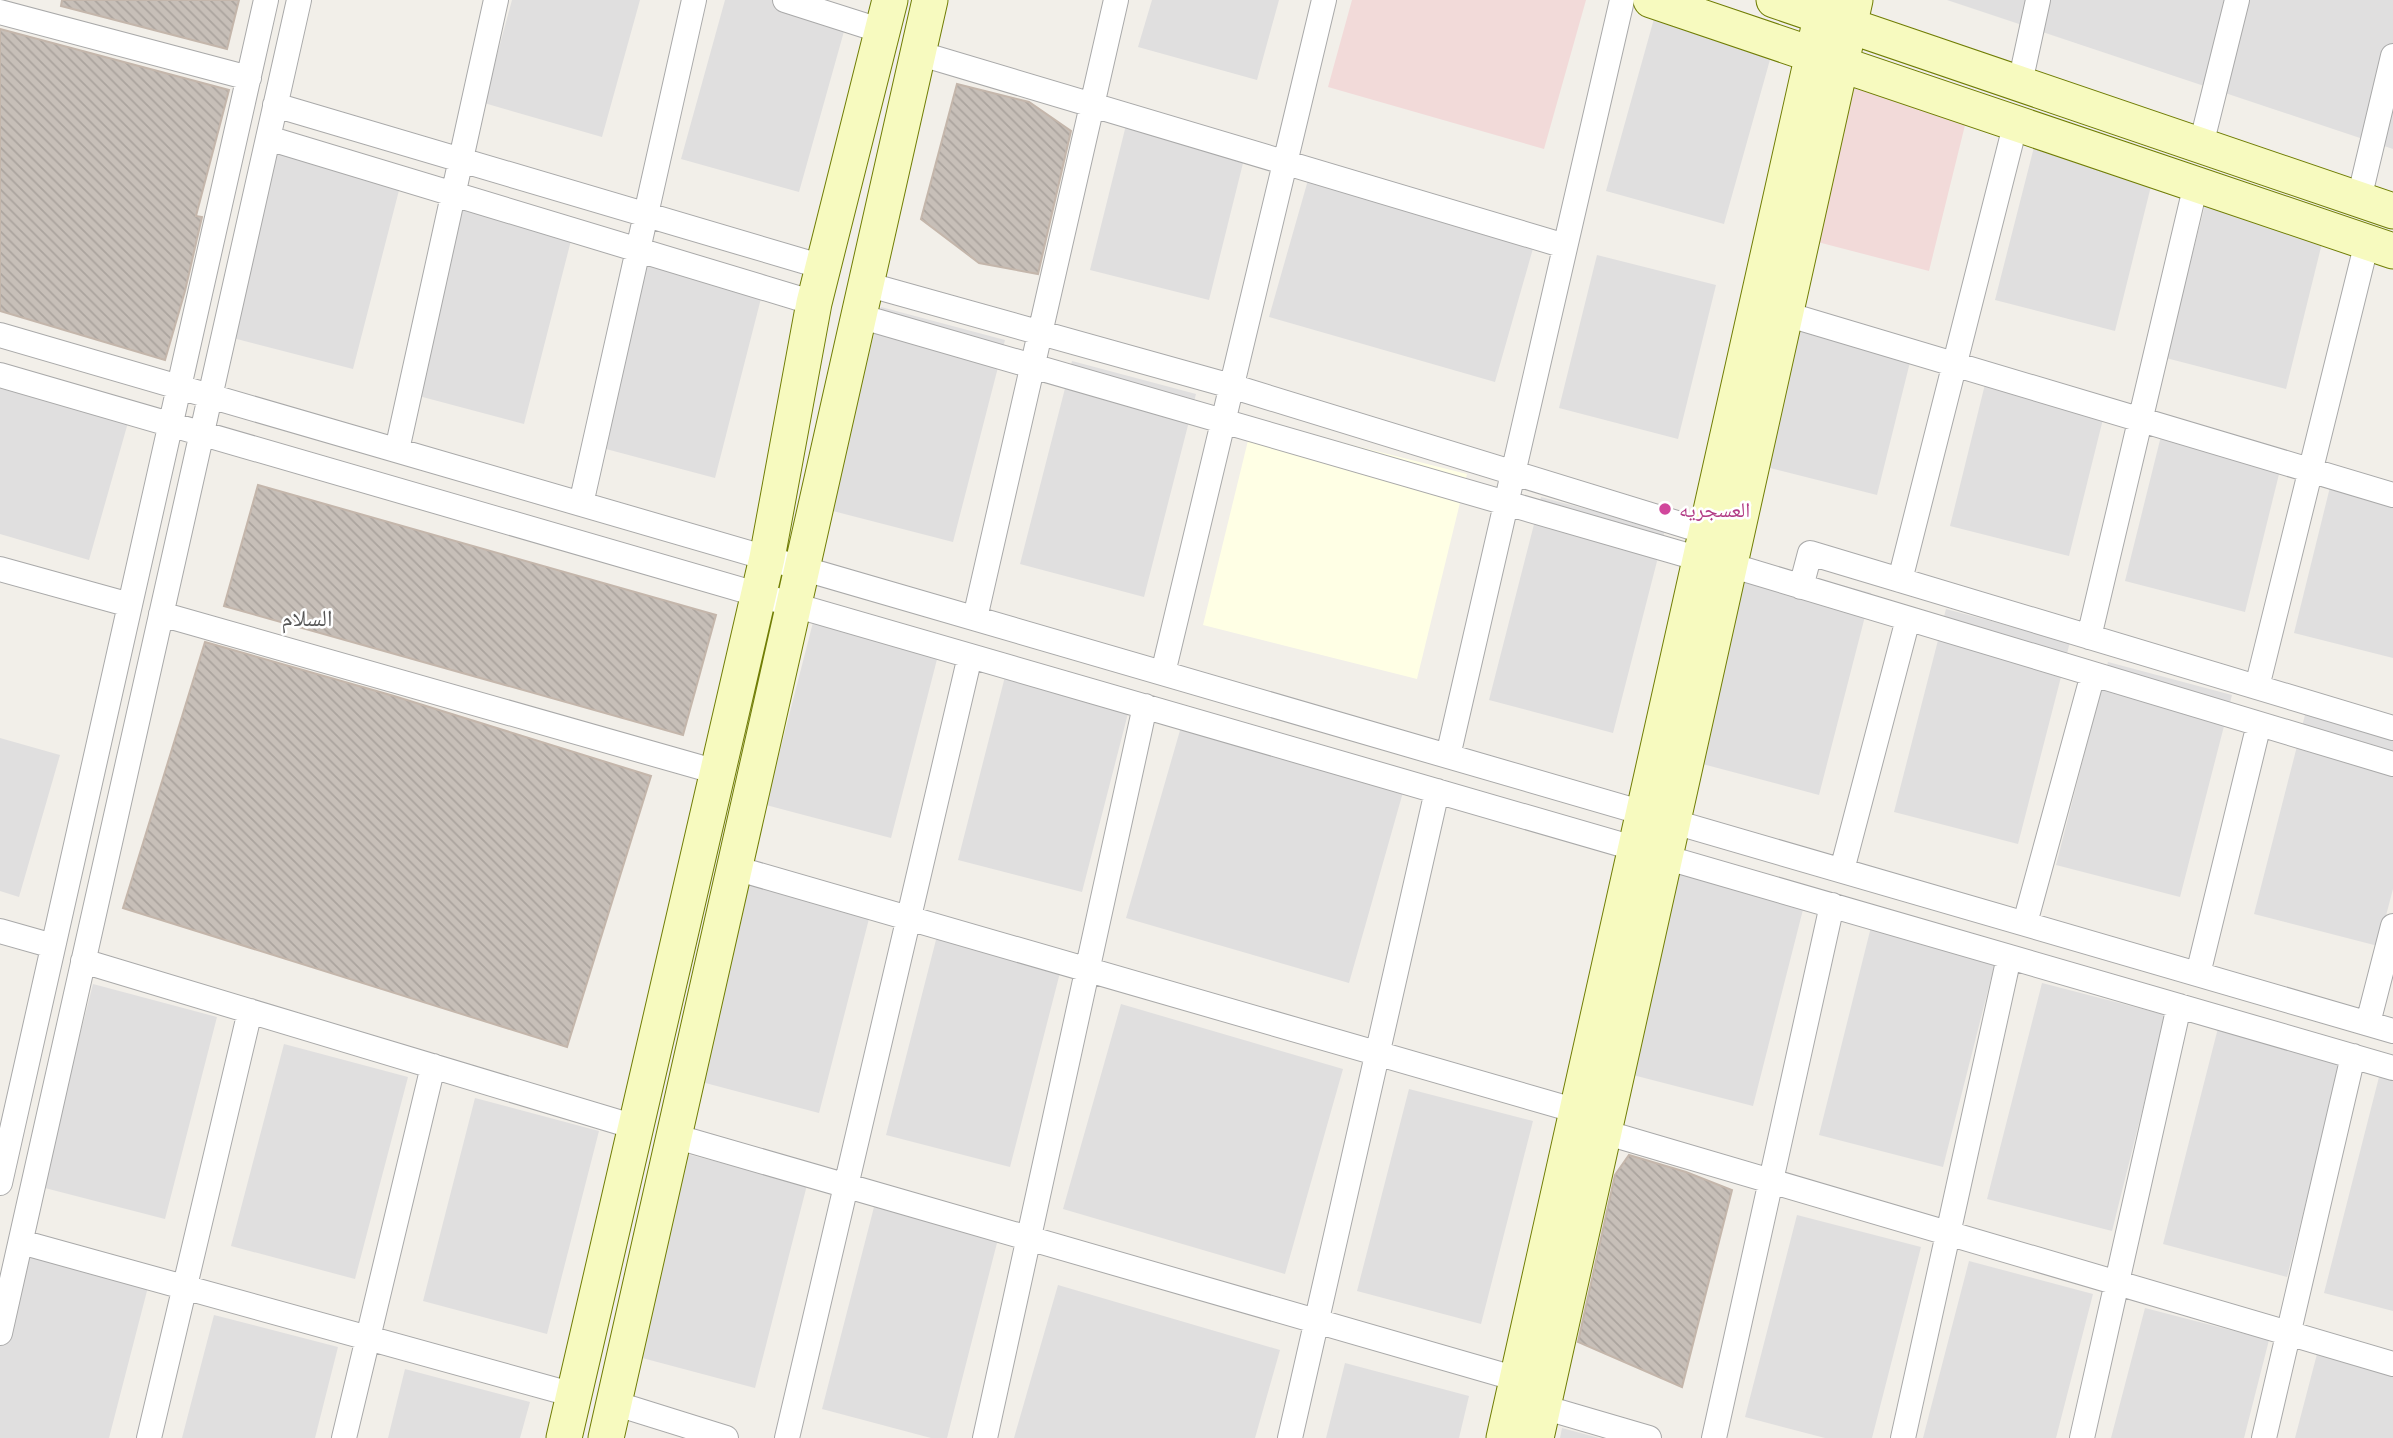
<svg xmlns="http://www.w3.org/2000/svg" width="2393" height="1438" font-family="'Asap Condensed','Noto Naskh Arabic',sans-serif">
	<defs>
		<pattern id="building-back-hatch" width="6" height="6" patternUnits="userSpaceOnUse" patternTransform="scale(1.75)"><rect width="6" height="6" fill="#c7bfb8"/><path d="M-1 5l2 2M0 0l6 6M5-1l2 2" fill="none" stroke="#aba49e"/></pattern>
	</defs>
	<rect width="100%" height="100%" fill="#f2efe9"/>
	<path fill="#e0dfdf" d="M 512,0 L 640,0 L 602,137 L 484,103 Z
		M 725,0 L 788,0 L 848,17 L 799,192 L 681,159 Z
		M 1152,0 L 1279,0 L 1257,80 L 1138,47 Z
		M 1947,0 L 2393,0 L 2393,149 Z
		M 1655,15 L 1773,49 L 1724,224 L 1606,191 Z
		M 1128,117 L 1247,147 L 1209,300 L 1090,270 Z
		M 281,134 L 405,167 L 353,369 L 229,337 Z
		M 2034,147 L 2153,178 L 2115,331 L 1995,300 Z
		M 1310,173 L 1536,238 L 1495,382 L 1269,317 Z
		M 452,189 L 576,221 L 524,424 L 400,391 Z
		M 2205,205 L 2324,235 L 2286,389 L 2166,358 Z
		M 643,243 L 767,275 L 715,478 L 591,445 Z
		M 1597,255 L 1716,285 L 1678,439 L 1559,408 Z
		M 881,307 L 1005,340 L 953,542 L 829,510 Z
		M 1796,311 L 1915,342 L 1877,495 L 1758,465 Z
		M 1072,361 L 1196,394 L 1144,597 L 1020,564 Z
		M 1988,372 L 2107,403 L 2069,556 L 1950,526 Z
		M 0,381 L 129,419 L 89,560 L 0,534 Z
		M 2163,428 L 2283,458 L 2245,612 L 2125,581 Z
		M 2332,479 L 2393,495 L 2393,658 L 2294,633 Z
		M 1541,497 L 1665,530 L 1613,733 L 1489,700 Z
		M 1747,560 L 1871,593 L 1819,795 L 1695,762 Z
		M 818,603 L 943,636 L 891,838 L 766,805 Z
		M 1946,609 L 2070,642 L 2018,844 L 1894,812 Z
		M 1010,657 L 1134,690 L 1082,892 L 958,860 Z
		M 2108,662 L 2232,695 L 2180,897 L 2056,865 Z
		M 2306,711 L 2393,734 L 2393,889 L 2378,946 L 2254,914 Z
		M 1185,713 L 1407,778 L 1349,983 L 1126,918 Z
		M 0,738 L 60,755 L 19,897 L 0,891 Z
		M 1684,857 L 1808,890 L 1753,1106 L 1629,1074 Z
		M 747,878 L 871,911 L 819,1113 L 694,1080 Z
		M 1873,919 L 1998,951 L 1943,1167 L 1819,1135 Z
		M 938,932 L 1062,965 L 1010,1167 L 886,1135 Z
		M 2042,983 L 2166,1015 L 2112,1231 L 1987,1199 Z
		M 93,984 L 217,1017 L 165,1219 L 41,1187 Z
		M 1121,1004 L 1343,1069 L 1285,1274 L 1063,1209 Z
		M 2218,1028 L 2342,1060 L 2287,1277 L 2163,1244 Z
		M 284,1044 L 408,1077 L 355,1279 L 231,1246 Z
		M 2379,1077 L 2393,1081 L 2393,1311 L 2324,1293 Z
		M 1409,1089 L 1533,1121 L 1481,1324 L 1357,1291 Z
		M 475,1098 L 599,1131 L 547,1334 L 423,1301 Z
		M 683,1153 L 807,1185 L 755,1388 L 631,1355 Z
		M 874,1207 L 998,1239 L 947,1438 L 931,1438 L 822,1409 Z
		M 1797,1215 L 1921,1247 L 1872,1438 L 1825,1438 L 1745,1417 Z
		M 24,1255 L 148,1287 L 109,1438 L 0,1438 L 0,1346 Z
		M 1969,1261 L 2093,1294 L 2056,1438 L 1923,1438 Z
		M 1058,1285 L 1280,1350 L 1255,1438 L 1014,1438 Z
		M 2145,1308 L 2269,1340 L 2244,1438 L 2111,1438 Z
		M 214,1315 L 338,1347 L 315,1438 L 182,1438 Z
		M 2317,1354 L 2393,1375 L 2393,1438 L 2295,1438 Z
		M 1345,1363 L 1469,1396 L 1459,1438 L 1326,1438 Z
		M 405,1369 L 530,1402 L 520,1438 L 388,1438 Z
		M 1562,1428 L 1599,1438 L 1560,1438 Z"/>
	<path fill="#f2dad9" d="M 1352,0 L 1586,0 L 1544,149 L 1328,87 Z
		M 1848,87 L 1967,117 L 1929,271 L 1810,240 Z"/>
	<path fill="#ffffe5" d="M 1253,420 L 1467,474 L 1417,679 L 1203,625 Z"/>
	<path fill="url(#building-back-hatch)" stroke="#c4b6ab" stroke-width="2" d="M 62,0 L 239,0 L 227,49 L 61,6 Z
		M 0,29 L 229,90 L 196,216 L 202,217 L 185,291 L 165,360 L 0,311 Z
		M 957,84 L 1029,102 L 1071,131 L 1038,274 L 979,263 L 921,219 Z
		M 258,485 L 716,615 L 683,735 L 224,606 Z
		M 205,642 L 394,696 L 651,776 L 567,1047 L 123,908 Z
		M 1629,1155 L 1686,1172 L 1732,1190 L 1682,1387 L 1578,1342 L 1615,1175 Z"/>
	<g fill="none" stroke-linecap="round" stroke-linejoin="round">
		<g stroke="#a9a9a9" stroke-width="26">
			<path id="street" d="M 785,0 L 882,31
				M 0,12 L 249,78
				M 918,53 L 1565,246
				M 2020,83 L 2038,0
				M 275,105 L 823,267
				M 268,138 L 814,303
				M 2201,145 L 2237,0
				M 2359,199 L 2393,56
				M 866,284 L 1231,386 L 1706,532
				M 1786,314 L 2393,495
				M 859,316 L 1700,559
				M 0,335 L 2393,1031
				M 0,375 L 2393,1068
				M 397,450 L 496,0
				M 581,504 L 694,0
				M 1730,565 L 2393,764
				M 0,569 L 130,605
				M 1900,580 L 2016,122
				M 1801,587 L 1810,553 L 2393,728
				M 161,614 L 717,772
				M 975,618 L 1116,0
				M 2089,637 L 2196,184
				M 1163,673 L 1324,0
				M 2257,687 L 2367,242
				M 1448,756 L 1622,0
				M 735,868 L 1577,1111
				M 1842,870 L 1908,619
				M 2025,923 L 2093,674
				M 0,931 L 53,946
				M 83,961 L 635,1127
				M 2198,974 L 2259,724
				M 2368,1023 L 2393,926
				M 1604,1132 L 2393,1364
				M 674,1136 L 1517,1379
				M 0,1183 L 266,0
				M 21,1242 L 574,1395
				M 0,1333 L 299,0
				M 614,1403 L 726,1438
				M 1543,1407 L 1649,1438
				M 149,1438 L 250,1011
				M 344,1438 L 433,1066
				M 787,1438 L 970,656
				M 985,1438 L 1145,706
				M 1290,1438 L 1437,791
				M 1714,1438 L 1832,905
				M 1903,1438 L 2009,957
				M 2082,1438 L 2179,1006
				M 2264,1438 L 2353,1056"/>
		</g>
		<g stroke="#707d05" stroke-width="37">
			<path id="secondary" d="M 1651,0 L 2393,251
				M 1774,0 L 2393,211
				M 564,1438 L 767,558 L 814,303 L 890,0
				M 606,1438 L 930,0
				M 1504,1438 L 1825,0
				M 1536,1438 L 1855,0"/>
		</g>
		<use href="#street" stroke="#fff" stroke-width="24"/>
		<use href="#secondary" stroke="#f7fabf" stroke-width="35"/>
	</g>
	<circle fill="#d1479c" stroke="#fff" stroke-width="2.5" cx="1665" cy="509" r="7"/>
	<g text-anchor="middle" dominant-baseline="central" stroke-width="5" stroke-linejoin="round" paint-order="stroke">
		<g font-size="21" fill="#b23c85" stroke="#fff" text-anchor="start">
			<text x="1679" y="509">العسجريه</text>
		</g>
		<g font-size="23" fill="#555" stroke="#fff">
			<text x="307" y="618">السلام</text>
		</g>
	</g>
</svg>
